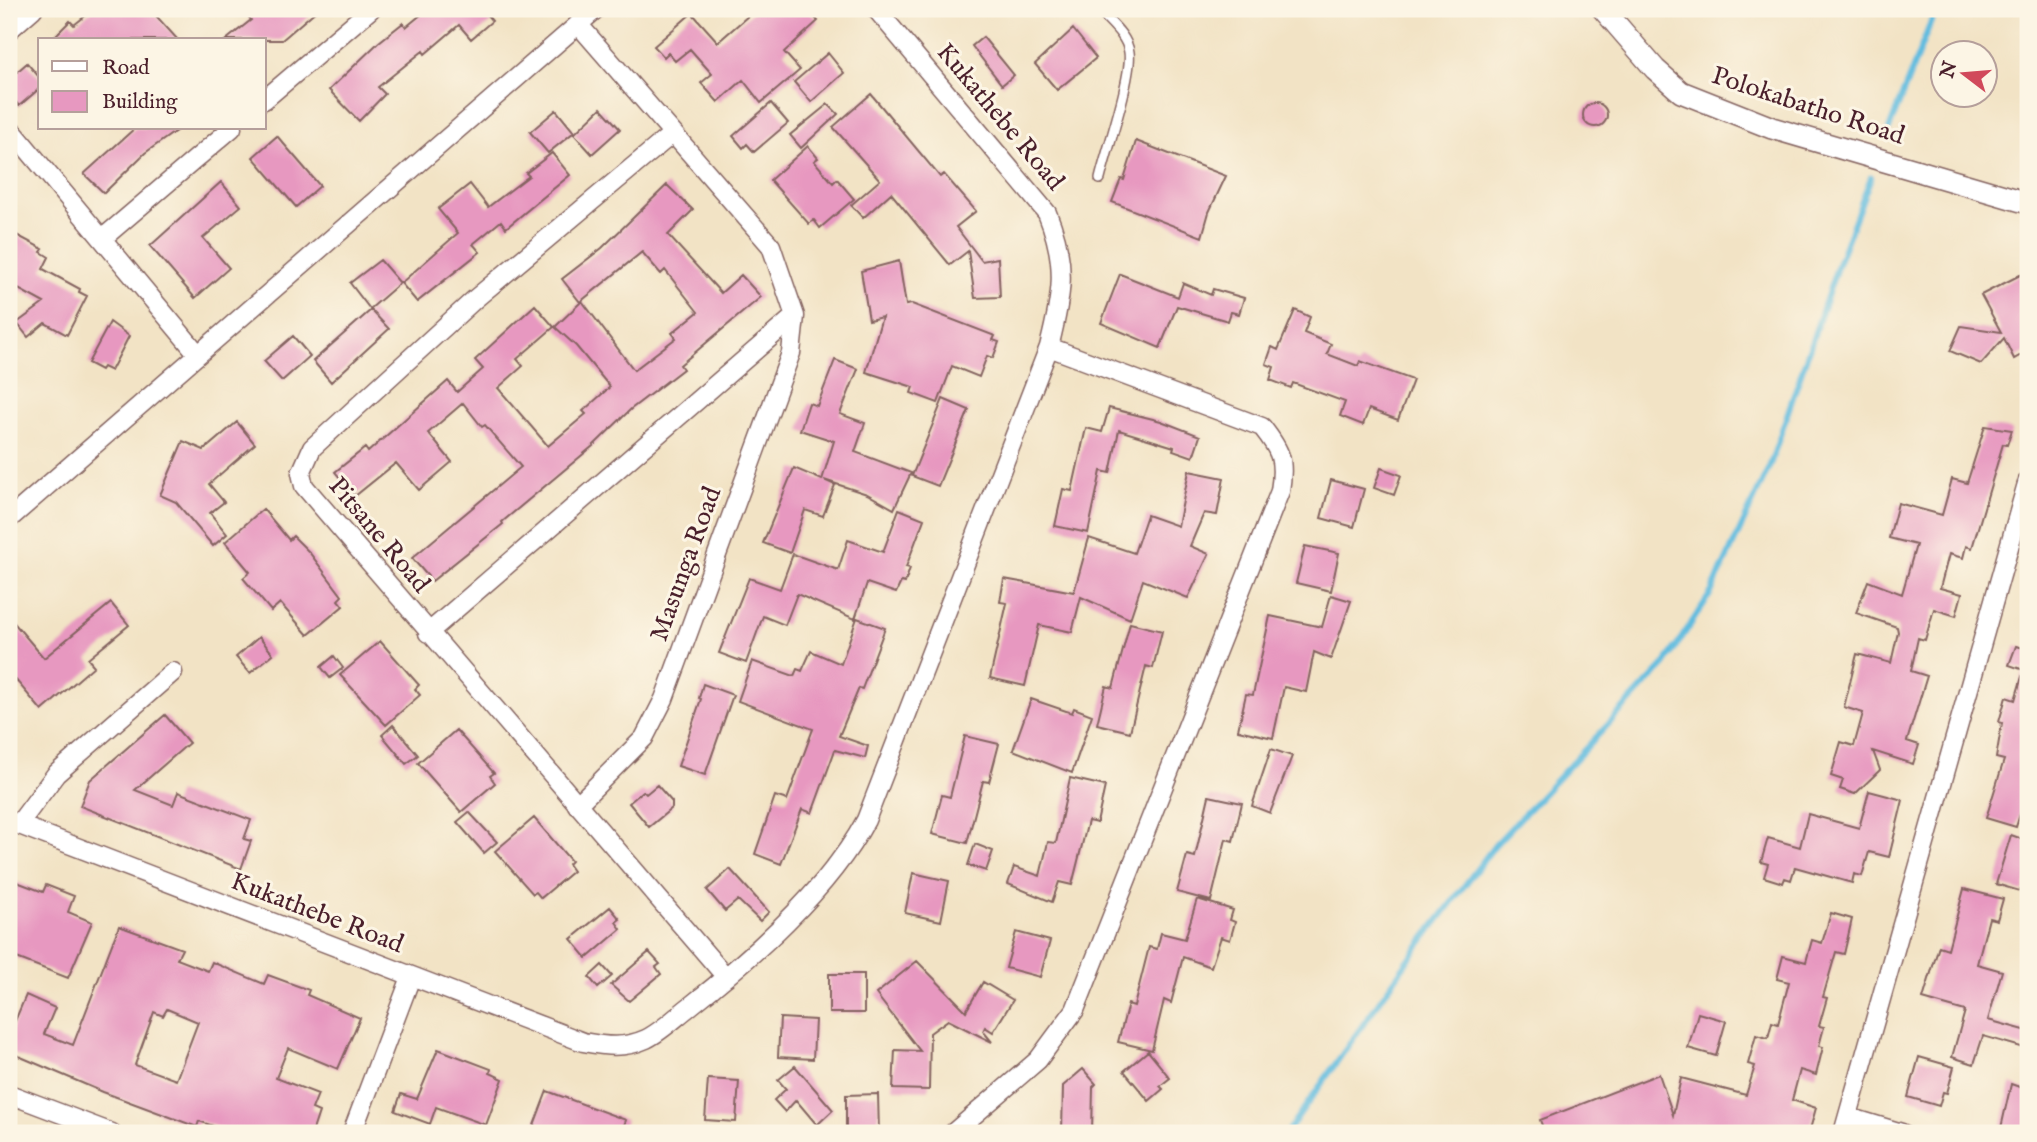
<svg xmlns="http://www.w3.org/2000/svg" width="2037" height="1142" font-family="'IM FELL English',serif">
	<rect width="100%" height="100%" fill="#fcf5e5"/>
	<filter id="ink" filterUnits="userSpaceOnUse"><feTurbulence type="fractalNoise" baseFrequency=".0143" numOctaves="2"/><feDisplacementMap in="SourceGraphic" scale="14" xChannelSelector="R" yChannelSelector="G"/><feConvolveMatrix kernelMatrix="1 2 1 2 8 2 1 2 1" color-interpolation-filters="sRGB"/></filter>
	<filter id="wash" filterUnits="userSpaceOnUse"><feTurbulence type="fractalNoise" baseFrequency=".00686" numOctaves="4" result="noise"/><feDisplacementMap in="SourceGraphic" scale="28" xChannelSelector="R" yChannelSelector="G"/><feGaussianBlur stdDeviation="1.57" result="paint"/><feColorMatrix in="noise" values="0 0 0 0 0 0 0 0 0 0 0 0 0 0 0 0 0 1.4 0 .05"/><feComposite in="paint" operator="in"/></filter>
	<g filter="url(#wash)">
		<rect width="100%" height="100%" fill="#f2e3c5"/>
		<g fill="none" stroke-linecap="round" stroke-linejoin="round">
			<path stroke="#61bcdf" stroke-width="6" d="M 1889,129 L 1936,9
				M 1287,1133 L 1409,959 L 1495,845 L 1664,665 L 1711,593 L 1770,465 L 1838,264 L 1871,177"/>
		</g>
		<g id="blocks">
			<path fill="#e798c0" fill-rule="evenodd" d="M 94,9 L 150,9 L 178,40 L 51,40 L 70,21 L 74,25 Z
				M 243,9 L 318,9 L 282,40 L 226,40 L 251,20 Z
				M 428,9 L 482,9 L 492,21 L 471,39 L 459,25 L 425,54 L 423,51 L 378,87 L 385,94 L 359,121 L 329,90 L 379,42 L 403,23 L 406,27 Z
				M 756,9 L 807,9 L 818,21 L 784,52 L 800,70 L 761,103 L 743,80 L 718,102 L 701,83 L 712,74 L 690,49 L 675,61 L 668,53 L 664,57 L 654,46 L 692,13 L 718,42 Z
				M 1073,29 L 1096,58 L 1057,90 L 1035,64 Z
				M 983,37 L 1014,75 L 1002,85 L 972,46 Z
				M 828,53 L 844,73 L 811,102 L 794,82 Z
				M 27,63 L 40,78 L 40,88 L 19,106 L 9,94 L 9,79 Z
				M 871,94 L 940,177 L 944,174 L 976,211 L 956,227 L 982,261 L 998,258 L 1000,297 L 975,298 L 968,251 L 950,265 L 891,193 L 863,218 L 851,205 L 880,180 L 833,127 Z
				M1583 115a12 12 0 1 1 24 0a12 12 0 1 1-24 0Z
				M 771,103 L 788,123 L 754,152 L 747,144 L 743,148 L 733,136 Z
				M 828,104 L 838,114 L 801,148 L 790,135 Z
				M 601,108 L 620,129 L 592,154 L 574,134 Z
				M 556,110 L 574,132 L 548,153 L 530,132 Z
				M 135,128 L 180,128 L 145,153 L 104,193 L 84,174 Z
				M 277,136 L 320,186 L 296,207 L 253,157 Z
				M 1136,141 L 1226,176 L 1209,212 L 1202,237 L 1112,202 L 1121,179 L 1124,180 Z
				M 808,146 L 818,158 L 814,161 L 833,183 L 837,179 L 854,199 L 820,228 L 814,220 L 809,224 L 770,180 Z
				M 552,153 L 570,175 L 506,228 L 501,221 L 473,244 L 480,252 L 417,302 L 401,283 L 458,233 L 438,209 L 470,184 L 488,207 L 529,176 L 526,173 Z
				M 221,182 L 241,206 L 203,238 L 229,268 L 195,298 L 150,246 Z
				M 667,185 L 693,210 L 668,235 L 721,293 L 741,275 L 761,297 L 680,365 L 683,369 L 631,409 L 593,446 L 502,522 L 503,524 L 432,581 L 412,558 L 521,467 L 485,425 L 482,427 L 463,403 L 428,433 L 452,462 L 419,490 L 396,463 L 355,496 L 335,472 L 365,448 L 368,452 L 448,381 L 457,392 L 483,369 L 475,360 L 535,305 L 554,327 L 517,359 L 523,366 L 498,388 L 548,446 L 586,414 L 583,411 L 610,387 L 576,346 L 555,327 L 582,301 L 634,370 L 676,338 L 672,333 L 698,312 L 665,270 L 661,274 L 642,252 L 580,302 L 562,279 L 602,248 Z
				M 9,231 L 43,249 L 41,252 L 49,257 L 43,269 L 80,289 L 79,292 L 87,296 L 67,335 L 45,323 L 28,337 L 17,323 L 44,303 L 9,284 Z
				M 380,260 L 400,283 L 370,309 L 350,283 Z
				M 899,261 L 906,305 L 912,304 L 995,336 L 993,340 L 999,342 L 993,358 L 987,356 L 979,377 L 952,366 L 938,403 L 911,393 L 913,387 L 866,372 L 882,317 L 869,320 L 861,271 Z
				M 2028,271 L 2028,351 L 2014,359 L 2004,338 L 1981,364 L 1950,351 L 1961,326 L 2001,332 L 1981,295 Z
				M 1120,274 L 1178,297 L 1183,283 L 1211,295 L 1213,289 L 1244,298 L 1239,314 L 1231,312 L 1228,321 L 1177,306 L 1160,348 L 1101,323 Z
				M 371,310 L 389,329 L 331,382 L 313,361 Z
				M 1295,310 L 1310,317 L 1304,333 L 1331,344 L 1327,354 L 1358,366 L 1360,361 L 1413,380 L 1398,420 L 1369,409 L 1363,425 L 1340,416 L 1345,402 L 1293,383 L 1291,388 L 1270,380 L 1274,367 L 1266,364 L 1272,347 L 1278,350 Z
				M 110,322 L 129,336 L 111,371 L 103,367 L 101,370 L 88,363 Z
				M 293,336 L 310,356 L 282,381 L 264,361 Z
				M 835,360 L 858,369 L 840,414 L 865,423 L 855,452 L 911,473 L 894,509 L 867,494 L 824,480 L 835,485 L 823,516 L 805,510 L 790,553 L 763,543 L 794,468 L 822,480 L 834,441 L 800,430 L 809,403 L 817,406 Z
				M 943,399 L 969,410 L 938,486 L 912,476 Z
				M 1109,408 L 1161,421 L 1200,436 L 1193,457 L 1173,450 L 1174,447 L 1119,430 L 1110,473 L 1101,471 L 1088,533 L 1055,526 L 1063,489 L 1072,491 L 1086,428 L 1102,432 Z
				M 237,422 L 255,444 L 209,484 L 224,502 L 210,513 L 227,534 L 213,546 L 176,502 L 160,495 L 183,441 L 204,450 Z
				M 1985,426 L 2012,430 L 2007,445 L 2003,444 L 1972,548 L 1966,546 L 1963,558 L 1949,554 L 1940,588 L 1962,594 L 1956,616 L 1934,609 L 1925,640 L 1918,638 L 1911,671 L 1927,676 L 1907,741 L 1919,745 L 1913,764 L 1873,751 L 1880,770 L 1855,794 L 1840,789 L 1843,780 L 1831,776 L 1841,742 L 1854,746 L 1863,713 L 1844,707 L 1857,654 L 1891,663 L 1898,632 L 1897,627 L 1856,613 L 1868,581 L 1902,594 L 1916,545 L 1889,538 L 1898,503 L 1942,515 L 1952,479 L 1967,483 Z
				M 1381,468 L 1401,475 L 1394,495 L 1374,488 Z
				M 1189,471 L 1224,478 L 1217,515 L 1204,513 L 1190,546 L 1209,554 L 1188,598 L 1143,580 L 1130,619 L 1081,597 L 1072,632 L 1039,625 L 1025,686 L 990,678 L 1007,603 L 1000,602 L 1004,579 L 1074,592 L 1089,538 L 1134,553 L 1147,515 L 1178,526 Z
				M 1331,480 L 1364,489 L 1354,527 L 1321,518 Z
				M 263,509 L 289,540 L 293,536 L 309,552 L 342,596 L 338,600 L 343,606 L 308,635 L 280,603 L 271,611 L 243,578 L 250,572 L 225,542 Z
				M 899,509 L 924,519 L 906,567 L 910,568 L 905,583 L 901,582 L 896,593 L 867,583 L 855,619 L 797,594 L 785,625 L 763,616 L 746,663 L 719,653 L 749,578 L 780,589 L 793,554 L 838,570 L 848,540 L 883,552 Z
				M 1305,546 L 1339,553 L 1331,591 L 1296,583 Z
				M 1331,595 L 1351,601 L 1331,659 L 1314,652 L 1306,692 L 1284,687 L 1273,738 L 1238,730 L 1246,694 L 1253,695 L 1270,616 L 1322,627 Z
				M 111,603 L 129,625 L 88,659 L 94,666 L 42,711 L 9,672 L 9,617 L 44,658 Z
				M 857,618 L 885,628 L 862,689 L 859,688 L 839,736 L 868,746 L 865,758 L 835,750 L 812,813 L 802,809 L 781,864 L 755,854 L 775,796 L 787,800 L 813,729 L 738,701 L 752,661 L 794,676 L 797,669 L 802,671 L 811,651 L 841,664 Z
				M 1130,623 L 1162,631 L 1153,668 L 1146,666 L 1130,732 L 1097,724 L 1106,686 L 1113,688 Z
				M 259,637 L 273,654 L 250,673 L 236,657 Z
				M 380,641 L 419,685 L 415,689 L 420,695 L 386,725 L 340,675 Z
				M 2016,646 L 2028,649 L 2028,788 L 2016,827 L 1986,818 L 2004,760 L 1996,758 L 2002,723 L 1999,722 L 2006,697 L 2015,700 L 2024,670 L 2009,665 Z
				M 334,656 L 343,668 L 330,678 L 321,667 Z
				M 703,684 L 733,695 L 705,775 L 678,766 L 701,699 L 699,698 Z
				M 1031,699 L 1072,713 L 1074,708 L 1092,715 L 1072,773 L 1013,750 Z
				M 165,715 L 189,743 L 135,790 L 173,805 L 178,792 L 251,820 L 244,839 L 251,841 L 241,869 L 80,806 L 90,780 Z
				M 393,725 L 418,755 L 406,764 L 382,735 Z
				M 456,730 L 494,773 L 490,776 L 495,783 L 461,812 L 418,763 Z
				M 965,736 L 999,744 L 989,782 L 983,781 L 967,843 L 932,834 L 942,795 L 950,797 Z
				M 1271,749 L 1292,756 L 1270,813 L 1252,806 Z
				M 1070,778 L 1105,786 L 1097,823 L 1088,821 L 1072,885 L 1059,882 L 1052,902 L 1008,884 L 1014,867 L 1040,876 L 1048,842 L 1056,843 Z
				M 657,785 L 672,802 L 672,808 L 649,827 L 629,803 L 643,791 L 646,794 Z
				M 1869,791 L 1903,800 L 1889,857 L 1869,852 L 1862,876 L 1854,874 L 1852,883 L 1795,867 L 1791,880 L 1785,878 L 1783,883 L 1764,877 L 1768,864 L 1761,862 L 1768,838 L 1800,847 L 1808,814 L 1859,828 Z
				M 1209,796 L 1242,803 L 1233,841 L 1226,839 L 1211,901 L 1177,892 L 1187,855 L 1195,857 Z
				M 469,812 L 497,842 L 484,853 L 457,822 Z
				M 534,818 L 571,861 L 568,864 L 573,871 L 541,898 L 536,892 L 533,894 L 495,851 Z
				M 2011,835 L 2028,841 L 2028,875 L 2023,892 L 1996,884 Z
				M 975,844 L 993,851 L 986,871 L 968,865 Z
				M 730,869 L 769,912 L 760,921 L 738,900 L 725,911 L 707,890 Z
				M 913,873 L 949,881 L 941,921 L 905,913 Z
				M 9,879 L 43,892 L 46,885 L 74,896 L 68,912 L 92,922 L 68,978 L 9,955 Z
				M 1964,889 L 2003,899 L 1997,920 L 1989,918 L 1977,964 L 2002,971 L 1988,1020 L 2028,1031 L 2028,1049 L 1983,1036 L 1974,1064 L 1952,1057 L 1965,1011 L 1923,999 L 1939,946 L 1948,949 Z
				M 1197,899 L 1233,910 L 1230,920 L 1235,922 L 1230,940 L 1221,937 L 1211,967 L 1183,957 L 1171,1003 L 1164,1000 L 1152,1050 L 1118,1042 L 1128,1004 L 1134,1006 L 1149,947 L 1157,949 L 1161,933 L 1185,939 Z
				M 610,907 L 620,919 L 616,922 L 621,929 L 587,958 L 571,939 Z
				M 1831,913 L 1852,919 L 1844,954 L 1836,952 L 1823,997 L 1827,998 L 1819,1026 L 1824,1027 L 1819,1046 L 1823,1047 L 1816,1075 L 1800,1070 L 1792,1100 L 1816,1108 L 1809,1133 L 1545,1133 L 1540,1120 L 1659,1074 L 1673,1115 L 1681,1078 L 1746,1095 L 1755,1066 L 1748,1064 L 1756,1035 L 1768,1038 L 1772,1022 L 1778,1024 L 1789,982 L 1777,979 L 1783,956 L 1806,962 L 1812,940 L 1822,943 Z
				M 119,926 L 182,949 L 177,959 L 208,971 L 212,962 L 264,984 L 268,975 L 309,990 L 307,995 L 360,1018 L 338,1069 L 288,1048 L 276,1078 L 318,1094 L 312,1109 L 319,1112 L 312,1133 L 233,1133 L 199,1121 L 197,1127 L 103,1092 L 9,1052 L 9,1035 L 26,995 L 55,1008 L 44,1034 L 73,1045 ZM 167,1009 L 198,1022 L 176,1080 L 135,1065 L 154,1012 L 163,1016 Z
				M 1016,932 L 1050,941 L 1040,977 L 1006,968 Z
				M 649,952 L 660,964 L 656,967 L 661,974 L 629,1001 L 611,985 Z
				M 917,961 L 966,1011 L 983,982 L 1013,1000 L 993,1032 L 985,1027 L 983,1031 L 992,1042 L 948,1020 L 930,1033 L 929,1090 L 893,1089 L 895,1050 L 920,1051 L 876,994 Z
				M 602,965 L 612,976 L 598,988 L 589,977 Z
				M 829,974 L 864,974 L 864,1013 L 829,1013 Z
				M 1698,1013 L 1726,1021 L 1716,1056 L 1688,1048 Z
				M 780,1018 L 815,1020 L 813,1059 L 778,1057 Z
				M 438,1049 L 491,1069 L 490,1073 L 503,1079 L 486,1125 L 436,1107 L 430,1124 L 395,1111 L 401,1094 L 417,1099 Z
				M 1148,1051 L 1170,1078 L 1160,1086 L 1163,1089 L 1149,1101 L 1124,1071 Z
				M 1919,1057 L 1954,1067 L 1947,1093 L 1943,1092 L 1939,1106 L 1908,1097 Z
				M 795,1066 L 833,1110 L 817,1125 L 796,1100 L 785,1112 L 774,1100 L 786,1089 L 778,1080 Z
				M 1083,1069 L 1096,1084 L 1093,1087 L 1092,1133 L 1062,1133 L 1063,1086 Z
				M 708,1079 L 739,1081 L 736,1122 L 705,1120 Z
				M 2011,1084 L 2028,1090 L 2028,1133 L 2001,1128 Z
				M 547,1091 L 626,1120 L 621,1133 L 531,1133 Z
				M 878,1094 L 879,1133 L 846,1133 L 846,1095 Z"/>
		</g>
	</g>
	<g filter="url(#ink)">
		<use href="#blocks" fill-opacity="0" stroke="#856461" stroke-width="2"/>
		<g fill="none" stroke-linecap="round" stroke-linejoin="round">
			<g stroke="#856461" stroke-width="12">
				<path id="service" d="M 1098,9 C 1108,21 1127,35 1129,52 C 1133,74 1106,153 1100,179"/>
			</g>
			<g stroke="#856461" stroke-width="21">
				<path id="minor" d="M 9,30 L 33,9
					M 264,100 L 371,9
					M 9,127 L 197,353
					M 672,134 L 475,299 L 312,448 L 301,473 L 304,486 L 726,977
					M 103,238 L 232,128
					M 9,519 L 596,9
					M 428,633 L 795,316
					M 577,805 L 644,738 L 664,699 L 791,353 L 795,316 L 771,246 L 578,24
					M 9,821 L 583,1042 C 605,1046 624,1049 646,1039 C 661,1032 676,1017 689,1007 C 751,958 829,890 866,820 L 1049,347 C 1062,296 1068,264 1047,213 L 876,9
					M 18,825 L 56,774 L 173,672
					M 9,1094 L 112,1133
					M 1849,1117 L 1902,1133
					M 352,1133 L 411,977
					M 953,1133 L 1038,1060 L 1075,1010 L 1280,491 C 1285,460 1281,451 1262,427 L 1049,347
					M 1843,1133 L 2028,480"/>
			</g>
			<g stroke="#856461" stroke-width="24">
				<path id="tertiary" d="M 1603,9 L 1655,69 L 1681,92 L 1772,128 L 2028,203"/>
			</g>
			<use href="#service" stroke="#fff" stroke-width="9"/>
			<use href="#minor" stroke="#fff" stroke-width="18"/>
			<use href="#tertiary" stroke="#fff" stroke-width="21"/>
		</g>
	</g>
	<g text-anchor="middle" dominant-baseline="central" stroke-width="6" stroke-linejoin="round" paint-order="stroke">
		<g font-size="26" fill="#4a1f2b" stroke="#fcf5e5">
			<text transform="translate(1808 106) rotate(18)">Polokabatho Road</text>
			<text transform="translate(1000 117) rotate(50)">Kukathebe Road</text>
			<text transform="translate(379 535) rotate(50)">Pitsane Road</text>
			<text transform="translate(686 564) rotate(-70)">Masunga Road</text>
			<text transform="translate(317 913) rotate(21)">Kukathebe Road</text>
		</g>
	</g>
	<rect width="2037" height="1142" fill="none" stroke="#fcf5e5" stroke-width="35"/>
	<rect x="38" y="38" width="228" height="91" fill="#fcf5e5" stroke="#b59f9b" stroke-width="2"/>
	<rect x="52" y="61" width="35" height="10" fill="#ffffff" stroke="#b59f9b" stroke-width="2"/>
	<text x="102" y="74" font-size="21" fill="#4a1f2b">Road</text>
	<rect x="52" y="91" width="35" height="21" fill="#e798c0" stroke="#b59f9b" stroke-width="2"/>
	<text x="102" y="108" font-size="21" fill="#4a1f2b">Building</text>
	<g transform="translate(1964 74) rotate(286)"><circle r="33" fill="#fcf5e5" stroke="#b59f9b" stroke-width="2"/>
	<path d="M0-5L12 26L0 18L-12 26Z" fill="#d1495b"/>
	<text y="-10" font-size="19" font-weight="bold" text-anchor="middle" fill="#4a1f2b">N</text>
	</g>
</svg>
